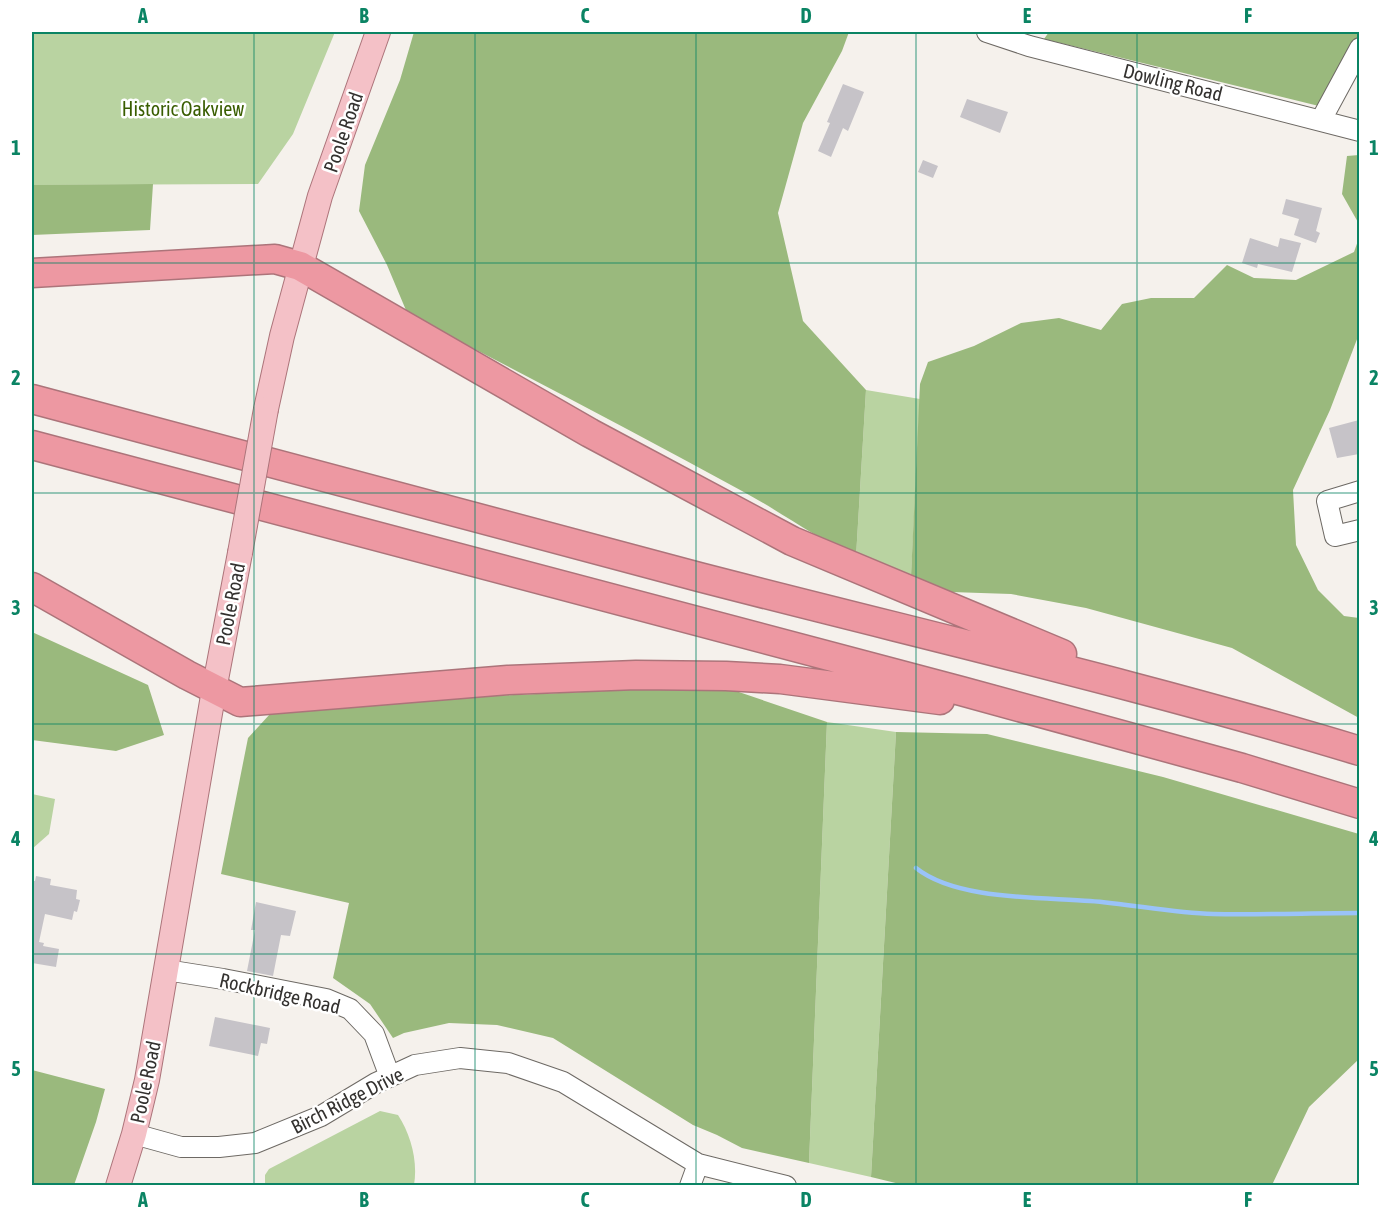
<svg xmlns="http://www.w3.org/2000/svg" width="1391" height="1217" font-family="'Asap Condensed',sans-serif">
	<rect width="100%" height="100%" fill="#f5f1ec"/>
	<path fill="#b9d3a1" d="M 32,32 L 335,32 L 293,134 L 258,184 L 32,185 Z
		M 866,390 L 920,399 L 911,576 L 856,557 Z
		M 827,722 L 896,732 L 871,1177 L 809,1163 Z
		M 32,794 L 55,799 L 49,834 L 32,849 Z
		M 380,1111 L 398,1115 C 411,1135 418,1161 414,1185 L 265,1185 L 265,1175 L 269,1169 Z"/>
	<path fill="#9ab97d" d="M 414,32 L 849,32 L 842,51 L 803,123 L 778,213 L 803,321 L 866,390 L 856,557 C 816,538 781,512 742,491 C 632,431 520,372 408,315 L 387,265 L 359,211 L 365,165 L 400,80 Z
		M 1049,32 L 1360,32 L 1359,36 L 1323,107 L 1044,39 Z
		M 1359,155 L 1360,155 L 1359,224 L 1342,194 L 1347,156 Z
		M 153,184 L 150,230 L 32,235 L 32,185 Z
		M 1359,238 L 1359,334 L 1330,410 L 1293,490 L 1296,545 L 1318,590 L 1344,616 L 1359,618 L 1359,718 L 1232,648 L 1086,608 L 1011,594 L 951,592 L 911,576 L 920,384 L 928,362 L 974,346 L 1021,323 L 1059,318 L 1101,330 L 1122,304 L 1151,298 L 1194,298 L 1227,265 L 1254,278 L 1296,280 L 1354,252 Z
		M 32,632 L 148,685 L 164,735 L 116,751 L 32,740 Z
		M 730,689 L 827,722 L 809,1163 L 742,1148 L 717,1135 L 693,1125 L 553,1038 L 497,1025 L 449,1023 L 404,1033 L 393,1038 L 370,1004 L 333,978 L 349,903 L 221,874 L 248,738 L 270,714 L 329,703 L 627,690 Z
		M 896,732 L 987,734 L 1163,777 L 1359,834 L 1359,1059 L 1309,1107 L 1272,1185 L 908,1186 L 871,1177 Z
		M 32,1070 L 105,1089 L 96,1122 L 74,1185 L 32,1185 Z"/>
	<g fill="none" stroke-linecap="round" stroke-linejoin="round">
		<path stroke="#9ac3f9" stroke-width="4.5" d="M 916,868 C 956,900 1039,897 1090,901 C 1131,904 1172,913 1213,914 C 1262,915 1311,913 1360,913"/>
	</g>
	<path fill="#c6c3c8" d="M 843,84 L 864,92 L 848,131 L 843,128 L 831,157 L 818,151 L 830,123 L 827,122 Z
		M 967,99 L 1008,112 L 1000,133 L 960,117 Z
		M 923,160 L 938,166 L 933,178 L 918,172 Z
		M 1286,199 L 1322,208 L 1316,231 L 1320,233 L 1316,243 L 1294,235 L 1299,219 L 1282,214 Z
		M 1250,238 L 1278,247 L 1280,238 L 1301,243 L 1292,272 L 1258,264 L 1257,268 L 1242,263 Z
		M 1359,420 L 1359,454 L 1337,458 L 1329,428 Z
		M 36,876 L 51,879 L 50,885 L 77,890 L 76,899 L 80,900 L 77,912 L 74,911 L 72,920 L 45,914 L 39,942 L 44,943 L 43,946 L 59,949 L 56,967 L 32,963 L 32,881 L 35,881 Z
		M 256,902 L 296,911 L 290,936 L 281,935 L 273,976 L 247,971 L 255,930 L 251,930 Z
		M 215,1017 L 270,1028 L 267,1044 L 261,1043 L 258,1056 L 209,1046 Z"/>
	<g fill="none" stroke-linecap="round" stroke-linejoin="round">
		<g stroke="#6d6964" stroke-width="22">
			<path id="minor" d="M 987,32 L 1029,46 L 1360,131
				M 1321,120 L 1360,48
				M 1360,491 L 1327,501 L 1335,536 L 1360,530
				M 166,970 L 223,979 L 326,999 L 350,1009 L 374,1034 L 390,1077
				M 134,1134 L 181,1147 L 219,1147 L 255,1143 L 321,1116 L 376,1083 L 415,1065 L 460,1058 L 508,1063 L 563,1082 L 698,1164 L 786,1186
				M 690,1186 L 698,1164"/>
		</g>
		<g stroke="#ac747a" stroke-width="26">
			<path id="major" d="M 266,409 L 282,336 L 320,196 L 378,32
				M 118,1186 L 134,1134 L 147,1080 L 214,690 L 240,553"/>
		</g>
		<g stroke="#ac747a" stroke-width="31">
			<path id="highway" d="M 32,273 L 275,259 L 300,266 L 590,433 L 792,541 L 1062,654
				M 32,399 C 254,458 476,519 699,577 C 919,634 1142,685 1360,751
				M 32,445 L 961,691 L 1242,768 L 1360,804
				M 32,587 L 187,675 L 240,702 L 508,680 L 636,675 L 726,676 L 780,679 L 940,700"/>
		</g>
		<use href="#minor" stroke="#fff" stroke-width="20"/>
		<use href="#major" stroke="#f4c1c7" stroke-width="24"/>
		<use href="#highway" stroke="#ed98a2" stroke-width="28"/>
		<g stroke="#ac747a" stroke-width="26" stroke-linecap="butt">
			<path id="major-bridge" d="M 240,553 L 266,409"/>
		</g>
		<use href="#major-bridge" stroke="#f4c1c7" stroke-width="24"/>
	</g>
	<path fill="none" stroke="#0b8464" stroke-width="1.5" stroke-opacity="0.55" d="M 254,32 L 254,1186M 475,32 L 475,1186M 696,32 L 696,1186M 916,32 L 916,1186M 1137,32 L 1137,1186M 32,263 L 1360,263M 32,493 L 1360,493M 32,724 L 1360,724M 32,954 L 1360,954"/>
	<g text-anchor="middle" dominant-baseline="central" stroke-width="5" stroke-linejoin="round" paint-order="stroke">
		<g font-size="20" fill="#343230" stroke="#fff">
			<text transform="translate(1173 82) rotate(14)">Dowling Road</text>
			<text transform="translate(343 132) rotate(-71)">Poole Road</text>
			<text transform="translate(230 604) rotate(-79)">Poole Road</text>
			<text transform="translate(280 993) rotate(13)">Rockbridge Road</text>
			<text transform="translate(145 1082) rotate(-78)">Poole Road</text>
			<text transform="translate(347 1100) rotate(-27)">Birch Ridge Drive</text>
		</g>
		<g font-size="20" fill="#395d00" stroke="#fff">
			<text x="183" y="108">Historic Oakview</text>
		</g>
	</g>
	<rect width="1391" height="1217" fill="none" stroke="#ffffff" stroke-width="66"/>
	<rect x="33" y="33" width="1325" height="1151" fill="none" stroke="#0b8464" stroke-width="2"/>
	<g font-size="20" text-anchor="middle" font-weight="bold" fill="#0b8464">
		<text x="143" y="23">A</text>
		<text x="364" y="23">B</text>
		<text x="585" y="23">C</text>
		<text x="806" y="23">D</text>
		<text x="1027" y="23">E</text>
		<text x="1248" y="23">F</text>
		<text x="16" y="155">1</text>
		<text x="1374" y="155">1</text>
		<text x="16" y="385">2</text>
		<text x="1374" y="385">2</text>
		<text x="16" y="615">3</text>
		<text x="1374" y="615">3</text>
		<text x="16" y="846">4</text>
		<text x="1374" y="846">4</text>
		<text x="16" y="1076">5</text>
		<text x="1374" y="1076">5</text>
		<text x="143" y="1207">A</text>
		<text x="364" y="1207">B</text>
		<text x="585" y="1207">C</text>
		<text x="806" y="1207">D</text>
		<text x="1027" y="1207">E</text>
		<text x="1248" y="1207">F</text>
	</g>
</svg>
